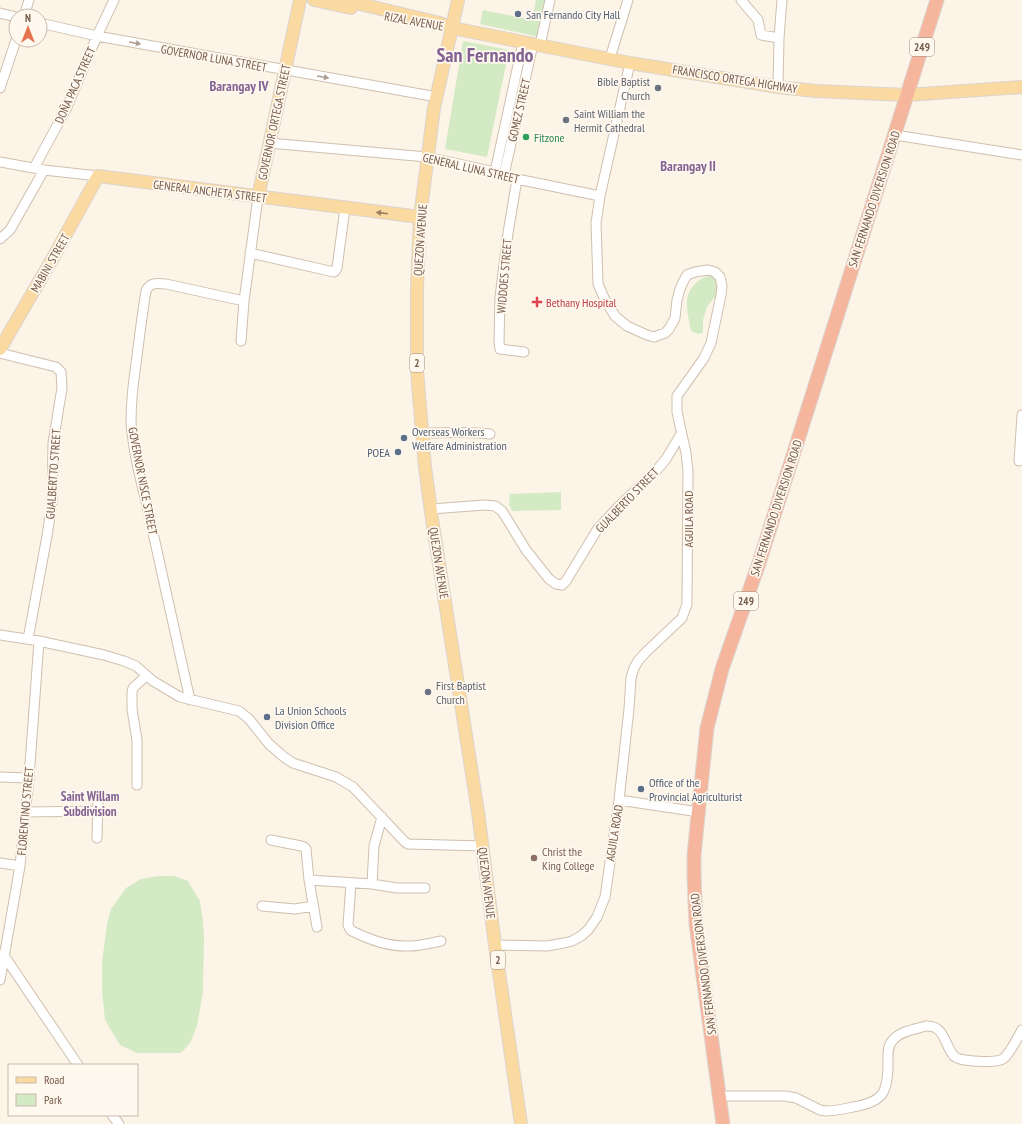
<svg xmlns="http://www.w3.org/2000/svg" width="1022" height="1124" font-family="'PT Sans Narrow',sans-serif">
	<rect width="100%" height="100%" fill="#fcf4e7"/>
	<path fill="#d4eac5" d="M 536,0 L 546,0 L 539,37 L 480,24 L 483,10 L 532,20 Z
		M 463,41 L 509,50 L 487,157 L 445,149 Z
		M 714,275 L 719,284 L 717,294 L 707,307 L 703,320 L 703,333 L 698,334 L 691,331 C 688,315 682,297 694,285 C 699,279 705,276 714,275 Z
		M 561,492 L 561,510 L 512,511 L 509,504 L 510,494 Z
		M 158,876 L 174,876 L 188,881 L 200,901 L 203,921 L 204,939 L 203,992 L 197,1026 L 190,1043 L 181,1053 L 137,1053 L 120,1045 L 105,1020 L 102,991 L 102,962 L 107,924 L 111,909 L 126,888 L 141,879 Z"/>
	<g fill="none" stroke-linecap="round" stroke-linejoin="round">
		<g stroke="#d0bfaf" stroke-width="11">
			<path id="minor" d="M 741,0 L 758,20 L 761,35 L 779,38
				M 0,13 L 16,17
				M 24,16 L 29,0
				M 40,23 L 97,36 L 437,97
				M 540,45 L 550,0
				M 610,58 L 628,0
				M 778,87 L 779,38 L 782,0
				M 0,88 L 16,40
				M 895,135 L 1022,155
				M 269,143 L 427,157 L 495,172 L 517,179 L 600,196
				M 0,162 L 44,170 L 98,176
				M 34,168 L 66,109 L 97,36 L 114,0
				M 495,172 L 523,42
				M 504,175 L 533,44
				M 517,179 L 508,233 L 500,297 L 499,342 L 500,349 L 524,352
				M 0,239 L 10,230 L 44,170
				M 250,253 L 334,272 L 336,270 L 337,268 L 345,208
				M 241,341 L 244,301 L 258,197
				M 0,353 L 56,367 L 61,372 L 62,388 L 53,443 L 52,502 L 47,536 L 28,639
				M 423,433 C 445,433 468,431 490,434
				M 1019,461 L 1022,415
				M 431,509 L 485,505 L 495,506 L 502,511 L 526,550 L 549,579 L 556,584 L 562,585 L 566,581 L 597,530 L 617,508 L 656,471 L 666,459 L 681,434
				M 0,635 L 39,641 L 104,655 L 124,661 L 136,666 L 153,681 L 180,697 L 239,711 L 249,719 L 269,744 L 284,757 L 293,763 L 336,777 L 353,787 L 404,841 L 408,844 L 483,846
				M 190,700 L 148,510 C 141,481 133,452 131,422 C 131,403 133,384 136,364 C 139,340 142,315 146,291 C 150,282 157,283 166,284 L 244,301
				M 0,777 L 29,778
				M 137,785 L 137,740 L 132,709 L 132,692 L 133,688 L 146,676
				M 619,800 L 699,812
				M 26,812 L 97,811
				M 97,838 L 98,795
				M 271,840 L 301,846 L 304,847 L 306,849 L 309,880 L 317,927
				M 0,863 L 20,866
				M 309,880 L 372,884 L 397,888 L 425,888
				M 351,883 L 348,925 L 350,929 L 352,931 C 370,940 389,947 409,946 C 420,946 430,943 441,941
				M 372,884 L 374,846 L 382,817
				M 262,906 L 295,909 L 313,906
				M 495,945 L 547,946 L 564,943 L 572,941 L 581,936 L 588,930 L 597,917 L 605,897 L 619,800 L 629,709 L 631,678 L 634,668 L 638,661 L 645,653 L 682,618 L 687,604 L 688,471 L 686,453 L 677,412 L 677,396 L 704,358 L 711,343 L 721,295 L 722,286 L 720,277 L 715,272 L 708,270 L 695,272 L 687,275 L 683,282 L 680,289 L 677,300 L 675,318 L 669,329 L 665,333 L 654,337 L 647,335 L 627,326 L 615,316 L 605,300 L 598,284 L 596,223 L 600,196 L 630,63
				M 3,954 L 78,1065
				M 0,980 L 20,866 L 29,778 L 39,641
				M 720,1096 L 785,1096 L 796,1098 L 820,1110 L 826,1111 C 835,1111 844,1109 853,1107 C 883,1102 888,1093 888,1063 C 888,1055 887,1046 893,1040 C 900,1031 916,1029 926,1026 C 945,1025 944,1045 954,1056 C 960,1062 996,1063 1003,1059 C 1010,1054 1017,1038 1022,1030
				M 112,1115 L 119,1124"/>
		</g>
		<g stroke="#dbd4d0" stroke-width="14">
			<path id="major" d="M 314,0 L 351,8
				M 343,0 L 440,23 L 452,28 L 630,63 L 778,87 L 816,91 L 907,95 L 1022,87
				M 458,0 L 434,108 L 420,217 L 417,288 L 417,371 L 425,467 L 432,519 L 478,812 L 495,945 L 521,1124
				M 258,197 L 300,0
				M 0,349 L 54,256 L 98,176 L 420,217"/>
		</g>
		<g stroke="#dbd4d0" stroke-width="15">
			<path id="highway" d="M 723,1124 L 696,924 L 694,877 L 694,855 L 703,766 L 707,728 L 722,669 L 759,563 L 937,0"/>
		</g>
		<use href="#minor" stroke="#fff" stroke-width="9"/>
		<use href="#major" stroke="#fadaa0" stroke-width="12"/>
		<use href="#highway" stroke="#f6b69e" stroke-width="13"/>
	</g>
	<defs><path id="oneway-solid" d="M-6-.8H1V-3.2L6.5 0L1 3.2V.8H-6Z"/></defs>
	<g fill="#ad9d93">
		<use href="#oneway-solid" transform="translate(135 43) rotate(10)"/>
		<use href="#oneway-solid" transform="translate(323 77) rotate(10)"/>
	</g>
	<use fill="#9e8164" href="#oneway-solid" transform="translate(382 213) rotate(-173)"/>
	<g fill="#5c6f8a" stroke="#fff8ee" stroke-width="1.5">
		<circle cx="518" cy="14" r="4"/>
		<circle cx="404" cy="438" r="4"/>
		<circle cx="398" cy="452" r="4"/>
		<circle cx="267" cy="717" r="4"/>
		<circle cx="641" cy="789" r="4"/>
	</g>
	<g fill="#6b7280" stroke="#fff8ee" stroke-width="1.5">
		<circle cx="658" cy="88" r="4"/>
		<circle cx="566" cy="120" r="4"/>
		<circle cx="428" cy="692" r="4"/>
	</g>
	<circle fill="#2e9e5b" stroke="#fff8ee" stroke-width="1.5" cx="526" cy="137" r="4"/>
	<path fill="#e0444e" stroke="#fff8ee" stroke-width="1.5" d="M535 296h4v4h4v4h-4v4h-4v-4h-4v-4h4z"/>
	<circle fill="#8d6e63" stroke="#fff8ee" stroke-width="1.5" cx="534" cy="858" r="4"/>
	<g text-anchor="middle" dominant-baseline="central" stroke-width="3.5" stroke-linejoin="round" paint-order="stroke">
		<g fill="#fff8ee" stroke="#9f8a7c" stroke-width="1">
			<rect x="910" y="38" width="24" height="18" rx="3"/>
			<rect x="410" y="354" width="14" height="18" rx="3"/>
			<rect x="734" y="592" width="24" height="18" rx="3"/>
			<rect x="491" y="951" width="14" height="18" rx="3"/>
		</g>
		<g font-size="11" font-weight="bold" fill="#765b4b">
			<text x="922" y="47">249</text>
			<text x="417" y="363">2</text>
			<text x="746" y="601">249</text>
			<text x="498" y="960">2</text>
		</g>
		<g font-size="12" fill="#4e5e75" stroke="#fff8ee" text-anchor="start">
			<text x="526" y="14">San Fernando City Hall</text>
			<text x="412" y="431">Overseas Workers<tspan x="412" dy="14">Welfare Administration</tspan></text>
			<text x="390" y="452" text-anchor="end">POEA</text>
			<text x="275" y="710">La Union Schools<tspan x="275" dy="14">Division Office</tspan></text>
			<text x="649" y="782">Office of the<tspan x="649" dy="14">Provincial Agriculturist</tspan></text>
		</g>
		<g font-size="12" fill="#765b4b" stroke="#fff8ee">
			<text transform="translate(414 21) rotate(10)">RIZAL AVENUE</text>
			<text transform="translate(214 58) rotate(10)">GOVERNOR LUNA STREET</text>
			<text transform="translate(735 79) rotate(9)">FRANCISCO ORTEGA HIGHWAY</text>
			<text transform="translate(75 85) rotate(-66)">DOÑA PACA STREET</text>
			<text transform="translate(519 110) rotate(-77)">GOMEZ STREET</text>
			<text transform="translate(274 122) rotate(-78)">GOVERNOR ORTEGA STREET</text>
			<text transform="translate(471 168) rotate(13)">GENERAL LUNA STREET</text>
			<text transform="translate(210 191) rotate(7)">GENERAL ANCHETA STREET</text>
			<text transform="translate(874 199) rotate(-72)">SAN FERNANDO DIVERSION ROAD</text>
			<text transform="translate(420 240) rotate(-86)">QUEZON AVENUE</text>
			<text transform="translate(50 263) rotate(-60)">MABINI STREET</text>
			<text transform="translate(504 276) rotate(-85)">WIDDOES STREET</text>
			<text transform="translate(53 474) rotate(-86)">GUALBERTTO STREET</text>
			<text transform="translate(143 481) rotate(79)">GOVERNOR NISCE STREET</text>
			<text transform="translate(627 500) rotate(-46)">GUALBERTO STREET</text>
			<text transform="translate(776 508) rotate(-72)">SAN FERNANDO DIVERSION ROAD</text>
			<text transform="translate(688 519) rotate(-90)">AGUILA ROAD</text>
			<text transform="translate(439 563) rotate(81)">QUEZON AVENUE</text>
			<text transform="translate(25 811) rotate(-85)">FLORENTINO STREET</text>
			<text transform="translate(614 833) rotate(-81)">AGUILA ROAD</text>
			<text transform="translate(487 883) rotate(83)">QUEZON AVENUE</text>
			<text transform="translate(703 964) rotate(-97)">SAN FERNANDO DIVERSION ROAD</text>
		</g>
		<g font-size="12" fill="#5b616d" stroke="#fff8ee" text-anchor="start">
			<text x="650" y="81" text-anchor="end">Bible Baptist<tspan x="650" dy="14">Church</tspan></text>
			<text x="574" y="113">Saint William the<tspan x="574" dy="14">Hermit Cathedral</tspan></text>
			<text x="436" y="685">First Baptist<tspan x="436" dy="14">Church</tspan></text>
		</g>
		<g font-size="12" fill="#27864d" stroke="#fff8ee" text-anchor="start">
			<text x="534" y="137">Fitzone</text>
		</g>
		<g font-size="12" fill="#be3a42" stroke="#fff8ee" text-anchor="start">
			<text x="546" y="302">Bethany Hospital</text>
		</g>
		<g font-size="12" fill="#785e54" stroke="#fff8ee" text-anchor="start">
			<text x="542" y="851">Christ the<tspan x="542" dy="14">King College</tspan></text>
		</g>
		<g font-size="13" font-weight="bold" fill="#836393" stroke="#fff8ee">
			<text x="90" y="796">Saint Willam<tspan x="90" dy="15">Subdivision</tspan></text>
		</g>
		<g font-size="14" font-weight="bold" fill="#836393" stroke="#fff8ee">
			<text x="239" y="86">Barangay IV</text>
			<text x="688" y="166">Barangay II</text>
		</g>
		<g font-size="20" font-weight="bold" fill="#836393" stroke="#fff8ee">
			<text x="485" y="55">San Fernando</text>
		</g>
	</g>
	<rect x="8" y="1064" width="130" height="52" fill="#fff8ee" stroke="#c8b9ad"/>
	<rect x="16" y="1077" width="20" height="6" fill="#fadaa0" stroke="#c8b9ad"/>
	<text x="44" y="1084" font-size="12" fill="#765b4b">Road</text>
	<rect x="16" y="1094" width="20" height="12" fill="#d4eac5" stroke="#c8b9ad"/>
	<text x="44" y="1104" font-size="12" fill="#765b4b">Park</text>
	<g transform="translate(28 28)"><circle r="19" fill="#fff8ee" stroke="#c8b9ad"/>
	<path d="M0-3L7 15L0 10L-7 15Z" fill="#e6714d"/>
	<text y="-6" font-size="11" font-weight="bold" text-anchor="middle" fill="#765b4b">N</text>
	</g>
</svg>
